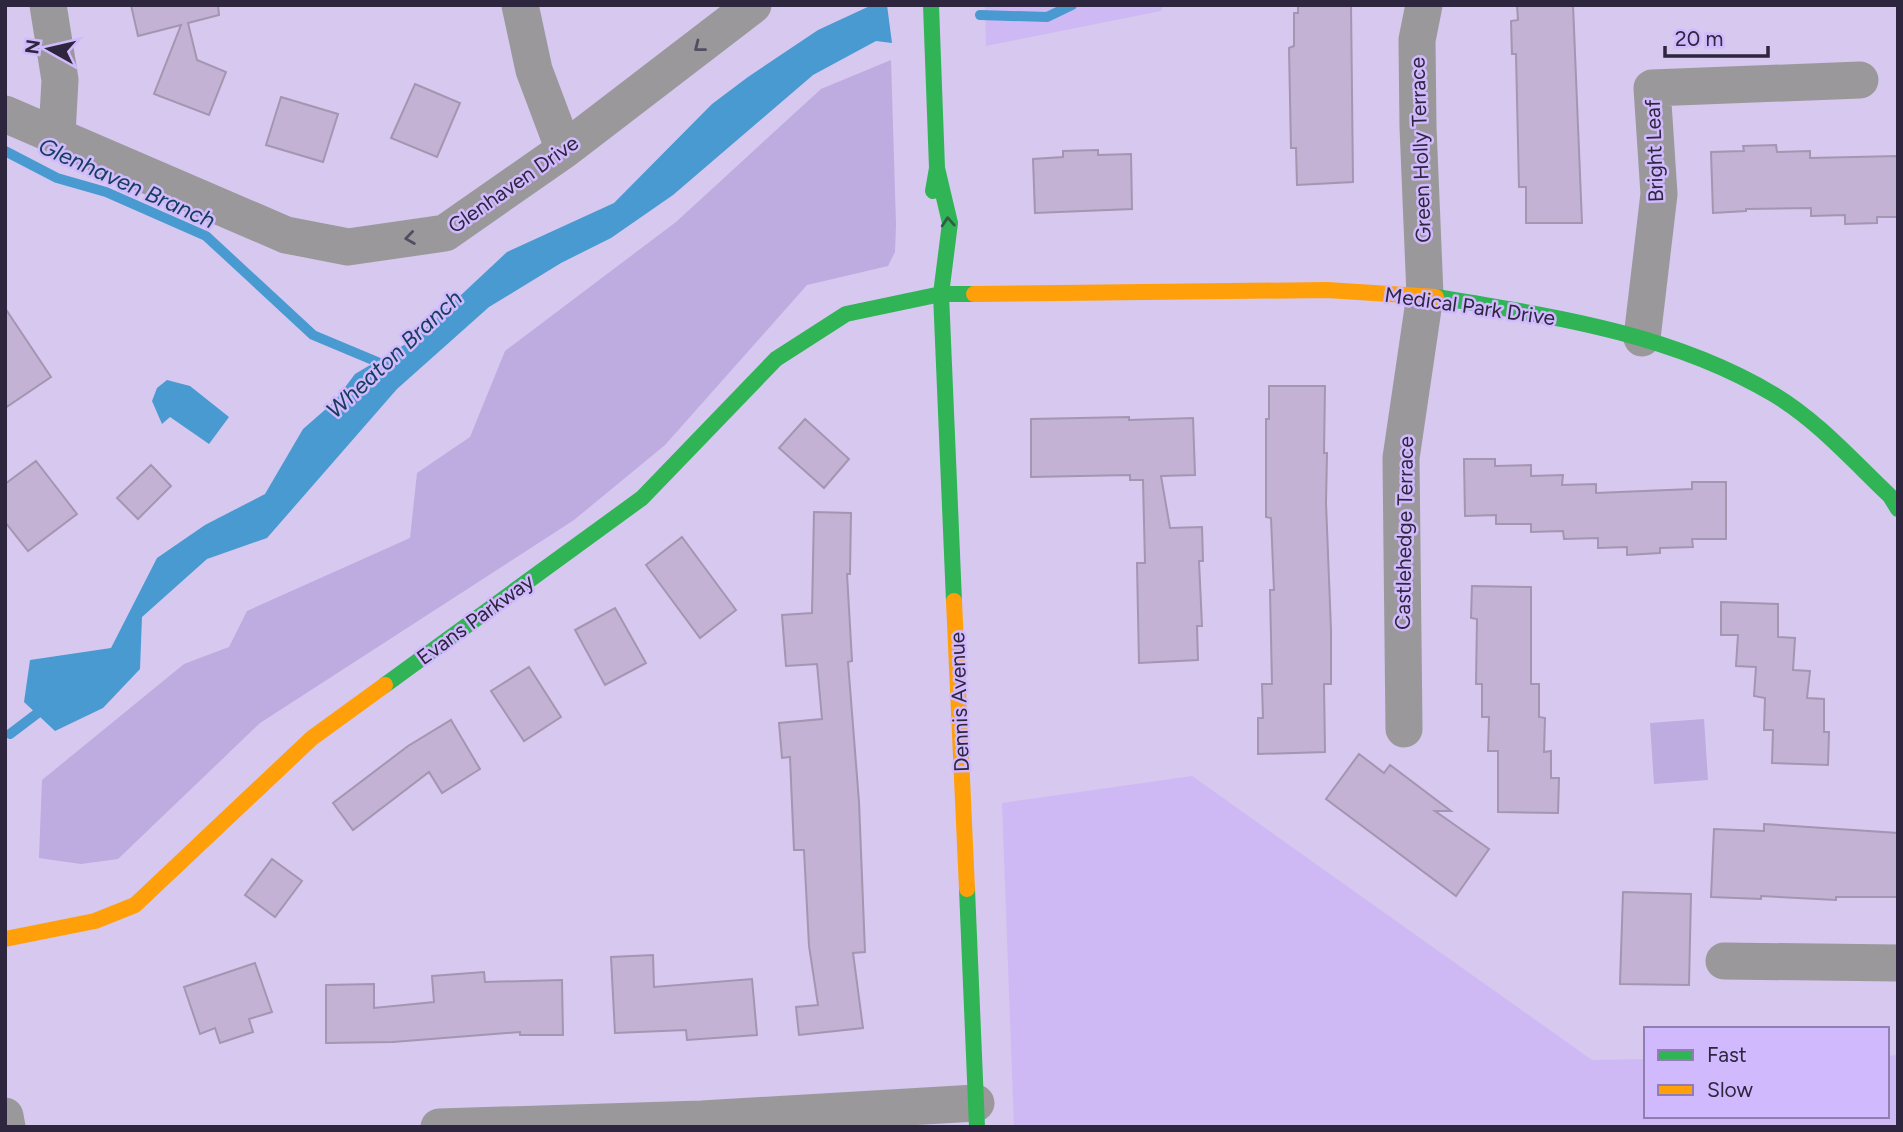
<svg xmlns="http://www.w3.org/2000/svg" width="1903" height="1132" font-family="Figtree,sans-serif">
	<rect width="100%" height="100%" fill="#d6c8ef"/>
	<path fill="#ceb9f4" d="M 985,5 L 1164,5 L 1161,11 L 986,46 Z
		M 1192,776 L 1592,1060 L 1646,1059 L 1646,1116 L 1887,1116 L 1887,1056 L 1898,1055 L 1898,1127 L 1014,1127 L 1002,803 Z"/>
	<path fill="#beabe0" d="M 891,60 L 896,225 L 895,252 L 888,266 L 807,285 L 665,445 L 574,520 L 260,723 L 118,859 L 81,864 L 39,858 L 42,780 L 184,664 L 229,647 L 247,611 L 410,538 L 417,473 L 470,437 L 505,351 L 676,222 L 821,89 Z
		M 1704,719 L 1708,780 L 1654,784 L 1650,723 Z"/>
	<path fill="#489ad1" d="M 872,5 L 887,5 L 892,43 L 876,41 L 813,75 L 673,195 L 611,238 L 561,263 L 489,307 L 397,389 L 267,538 L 207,559 L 142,617 L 140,669 L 103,708 L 55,731 L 24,702 L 30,660 L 111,648 L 157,558 L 205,525 L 265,494 L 303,429 L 334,402 L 355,374 L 414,339 L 507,252 L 614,203 L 712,104 L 748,77 L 818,30 Z
		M 167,380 L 190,386 L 229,417 L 209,444 L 170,417 L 162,424 L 152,401 L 157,388 Z"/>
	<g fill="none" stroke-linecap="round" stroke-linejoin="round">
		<path stroke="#489ad1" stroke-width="10" d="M 980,15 L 1047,17 L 1072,5
			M 5,151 L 57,178 L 106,192 L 206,236 L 313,335 L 387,366
			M 10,734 L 47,706"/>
	</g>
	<path fill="#c4b2d4" stroke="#a495b1" stroke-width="2" d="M 131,5 L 218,5 L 219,15 L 188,23 L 197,60 L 226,72 L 209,115 L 154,94 L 181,25 L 138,36 Z
		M 1298,5 L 1351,5 L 1353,182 L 1297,185 L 1296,148 L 1291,148 L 1289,48 L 1294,46 L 1294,13 L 1298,13 Z
		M 1517,5 L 1573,5 L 1582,223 L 1526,223 L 1526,187 L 1519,187 L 1516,54 L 1512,54 L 1511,21 L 1518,20 Z
		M 415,84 L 460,103 L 437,157 L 391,138 Z
		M 281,97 L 338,114 L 323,162 L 266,145 Z
		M 1776,145 L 1777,152 L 1810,151 L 1810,158 L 1898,156 L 1898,217 L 1877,217 L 1877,223 L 1845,224 L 1845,215 L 1811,216 L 1811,208 L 1746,209 L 1746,211 L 1713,213 L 1711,152 L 1744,151 L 1743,146 Z
		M 1098,150 L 1098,155 L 1131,154 L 1132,209 L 1035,213 L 1033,159 L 1063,157 L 1063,151 Z
		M 5,308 L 51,377 L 5,408 Z
		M 1269,386 L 1325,386 L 1324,453 L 1327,453 L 1326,503 L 1331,630 L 1331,684 L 1324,684 L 1325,752 L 1258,754 L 1258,718 L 1263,718 L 1262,684 L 1272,684 L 1270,590 L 1274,590 L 1271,518 L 1266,517 L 1266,419 L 1269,419 Z
		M 1129,417 L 1129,420 L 1193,418 L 1195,475 L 1161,476 L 1170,528 L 1202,527 L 1203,561 L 1199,561 L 1202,626 L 1197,626 L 1198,660 L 1139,663 L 1137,563 L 1145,563 L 1143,480 L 1130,480 L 1130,475 L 1031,477 L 1031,419 Z
		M 805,419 L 849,459 L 824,488 L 779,448 Z
		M 1464,459 L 1495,459 L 1495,466 L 1531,465 L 1531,476 L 1563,475 L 1562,485 L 1596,484 L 1596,493 L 1692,489 L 1692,482 L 1726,482 L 1726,539 L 1692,539 L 1693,547 L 1660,548 L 1660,553 L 1627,555 L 1627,547 L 1598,548 L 1598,538 L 1564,539 L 1563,531 L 1531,532 L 1531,524 L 1496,524 L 1496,515 L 1465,516 Z
		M 36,461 L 77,514 L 28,551 L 5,522 L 5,484 Z
		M 151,465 L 171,486 L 138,519 L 117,498 Z
		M 814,512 L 851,513 L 850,574 L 847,574 L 852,661 L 848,662 L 859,802 L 865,952 L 853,953 L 863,1028 L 799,1035 L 796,1007 L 818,1005 L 809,946 L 804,850 L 794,850 L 790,757 L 782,758 L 779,723 L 822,719 L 817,664 L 786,666 L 782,615 L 812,613 Z
		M 682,537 L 736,610 L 700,638 L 646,565 Z
		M 1472,586 L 1531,587 L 1531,684 L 1539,684 L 1539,717 L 1545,718 L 1544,752 L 1551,751 L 1551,778 L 1559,778 L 1558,813 L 1498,812 L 1498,751 L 1488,751 L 1489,717 L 1482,717 L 1482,684 L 1476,684 L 1477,619 L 1471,618 Z
		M 1721,602 L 1778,604 L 1778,637 L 1795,638 L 1793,670 L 1810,671 L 1807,698 L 1824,699 L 1824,732 L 1829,732 L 1828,765 L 1772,763 L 1773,730 L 1764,730 L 1765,698 L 1754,696 L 1756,667 L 1736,666 L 1738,635 L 1721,635 Z
		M 615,608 L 646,663 L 605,685 L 575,630 Z
		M 529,667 L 561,717 L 524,741 L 491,691 Z
		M 451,720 L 480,769 L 442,793 L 429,772 L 353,830 L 333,803 L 408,746 Z
		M 1359,754 L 1384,773 L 1390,765 L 1451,811 L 1435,811 L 1489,849 L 1456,896 L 1326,799 Z
		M 1764,824 L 1898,833 L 1898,897 L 1836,897 L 1836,900 L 1761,896 L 1761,899 L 1711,897 L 1714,829 L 1764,831 Z
		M 272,859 L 302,881 L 275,917 L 245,895 Z
		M 1623,892 L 1691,894 L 1689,985 L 1620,984 Z
		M 653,955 L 654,987 L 752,979 L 757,1035 L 687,1040 L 686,1030 L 615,1033 L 611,957 Z
		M 255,963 L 272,1012 L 249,1019 L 253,1032 L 220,1043 L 215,1028 L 200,1034 L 184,987 Z
		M 484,972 L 485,982 L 562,980 L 563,1035 L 520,1035 L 520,1032 L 393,1042 L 326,1043 L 326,985 L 374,984 L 374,1008 L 434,1002 L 432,976 Z"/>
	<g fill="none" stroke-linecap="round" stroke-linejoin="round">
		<path stroke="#9a989a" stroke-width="37" d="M 48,5 L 60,80 L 57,134
			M 520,5 L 534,70 L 564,150
			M 5,114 L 286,235 L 348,247 L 445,233 L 564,150 L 753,5
			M 1642,338 L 1659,194 L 1652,88 L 1860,80
			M 1404,729 L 1401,458 L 1425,295 L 1418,127 L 1417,40 L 1424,5
			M 1724,961 L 1898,963
			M 5,1116 L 7,1127
			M 439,1127 L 702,1119 L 976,1103"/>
		<path stroke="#30b455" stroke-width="16" d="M 931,5 L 937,168 L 933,191
			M 937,168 L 950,223 L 941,294 L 954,601
			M 1436,297 C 1551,316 1671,333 1773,394 C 1817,420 1853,461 1890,496 L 1898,509
			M 385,685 L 642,498 L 776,359 L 846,314 L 941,294 L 974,294
			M 967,889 L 977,1127"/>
		<path stroke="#ff9f0a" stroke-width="16" d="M 974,294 L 1327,290 L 1436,297
			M 954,601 L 967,889
			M 5,939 L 95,921 L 135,905 L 312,738 L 385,685"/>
	</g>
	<defs><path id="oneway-chevron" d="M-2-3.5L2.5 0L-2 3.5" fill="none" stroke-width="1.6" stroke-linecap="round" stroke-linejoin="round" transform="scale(1.75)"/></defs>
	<g stroke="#544d5f">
		<use href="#oneway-chevron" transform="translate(699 47) rotate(142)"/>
		<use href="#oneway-chevron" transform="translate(410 238) rotate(172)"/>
	</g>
	<use stroke="#2f5e48" href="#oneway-chevron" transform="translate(948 222) rotate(-94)"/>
	<g text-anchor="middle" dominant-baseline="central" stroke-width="5" stroke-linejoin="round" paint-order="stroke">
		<g font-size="21" fill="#2e253f" stroke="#d1b9fe">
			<text transform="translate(1420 150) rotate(-92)">Green Holly Terrace</text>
			<text transform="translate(1654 151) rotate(-92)">Bright Leaf</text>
			<text transform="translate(513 184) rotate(-35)">Glenhaven Drive</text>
			<text transform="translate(1470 306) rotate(8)">Medical Park Drive</text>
			<text transform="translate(1404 533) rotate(-89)">Castlehedge Terrace</text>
			<text transform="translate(475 619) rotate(-36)">Evans Parkway</text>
			<text transform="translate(959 702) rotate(-92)">Dennis Avenue</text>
		</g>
		<g font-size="23" font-style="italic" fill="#143e59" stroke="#d1b9fe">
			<text transform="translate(127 183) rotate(24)">Glenhaven Branch</text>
			<text transform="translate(394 354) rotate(-43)">Wheaton Branch</text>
		</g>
	</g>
	<rect width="1903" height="1132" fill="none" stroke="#2e253f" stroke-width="14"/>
	<rect x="1644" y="1027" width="245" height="91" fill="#d1b9fe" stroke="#907eb2" stroke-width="2"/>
	<rect x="1658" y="1050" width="35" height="10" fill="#30b455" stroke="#907eb2" stroke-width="2"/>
	<text x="1707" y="1062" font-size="21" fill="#2e253f">Fast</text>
	<rect x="1658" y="1085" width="35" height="10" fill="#ff9f0a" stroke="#907eb2" stroke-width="2"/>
	<text x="1707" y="1097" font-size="21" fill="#2e253f">Slow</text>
	<g transform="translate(49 49) rotate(278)" stroke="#d1b9fe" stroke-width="5" paint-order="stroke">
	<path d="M0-5L12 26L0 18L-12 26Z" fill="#2e253f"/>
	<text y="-10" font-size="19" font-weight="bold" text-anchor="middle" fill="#2e253f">N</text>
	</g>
	<path d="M1665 46v10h103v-10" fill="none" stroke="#2e253f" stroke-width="3.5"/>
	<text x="1675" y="46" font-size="21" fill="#2e253f" stroke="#d1b9fe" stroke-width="5" paint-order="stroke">20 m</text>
</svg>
